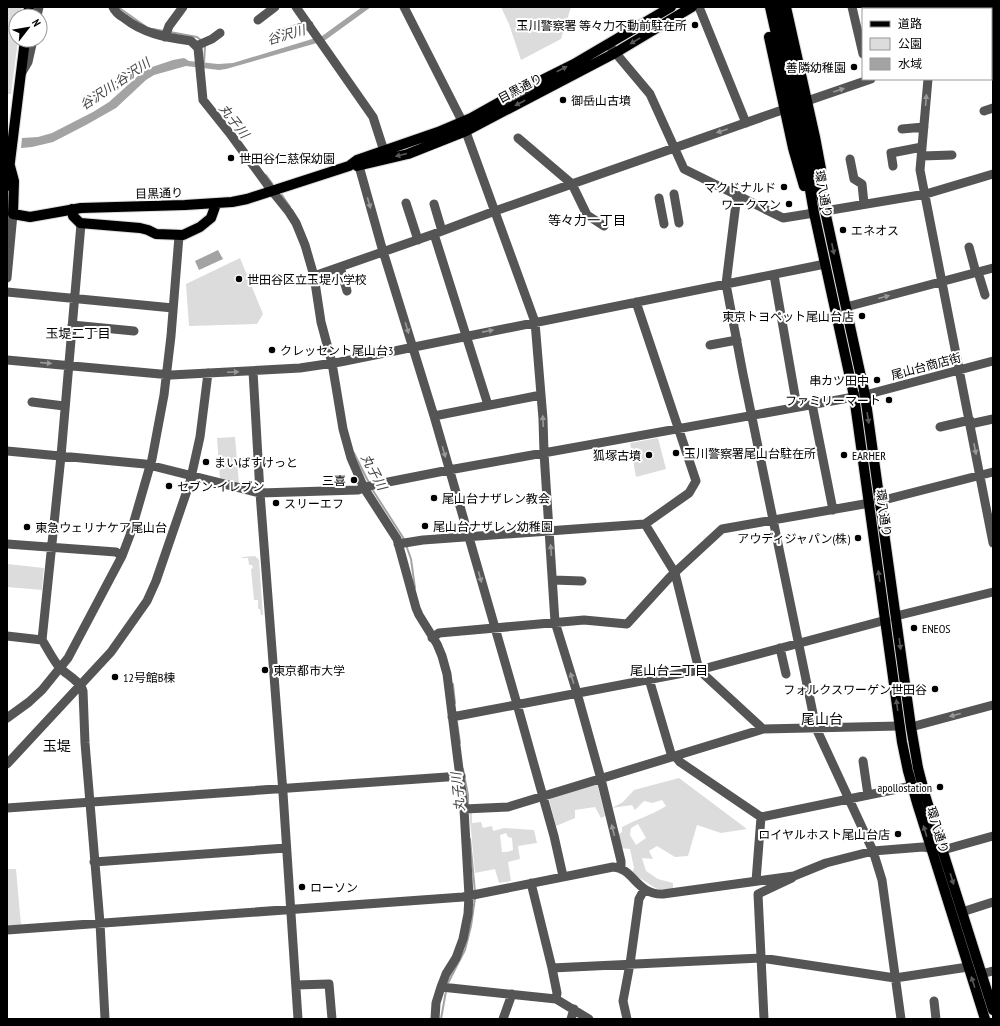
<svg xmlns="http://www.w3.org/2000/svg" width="1000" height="1026" font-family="'PT Sans Narrow','Noto Sans JP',sans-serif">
	<rect width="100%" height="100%" fill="#fff"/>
	<path fill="#dcdcdc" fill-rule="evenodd" d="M 7,7 L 22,7 L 21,16 L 16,16 L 16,40 L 18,40 L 11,94 L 7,94 Z
		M 501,7 L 571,7 L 561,39 L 521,60 L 509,24 Z
		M 240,258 L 263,314 L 257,324 L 189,326 L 186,284 Z
		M 235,437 L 239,484 L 220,479 L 217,438 Z
		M 658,438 L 666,469 L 636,477 L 630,443 Z
		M 255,556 L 259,560 L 263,615 L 261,615 L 260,609 L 258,609 L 258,600 L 254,600 L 251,569 L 253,568 L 252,565 L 249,565 L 248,558 L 242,558 L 242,557 Z
		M 7,564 L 44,568 L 42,590 L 7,587 Z
		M 679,778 L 747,829 L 721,833 L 697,825 L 688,856 L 675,857 L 657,846 L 649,851 L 653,859 L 642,858 L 646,871 L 658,879 L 673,883 L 673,889 L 657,889 L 632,873 L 634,868 L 630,849 L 620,848 L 617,835 L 622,832 L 622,827 C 637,819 652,815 666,806 L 662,800 L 652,803 L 644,801 L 635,810 L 632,805 L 612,808 L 623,802 L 634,790 ZM 638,824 L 646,838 L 636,845 L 630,835 L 631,828 Z
		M 597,783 L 605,816 L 601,818 L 595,807 L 575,810 L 575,818 L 556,826 L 549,799 Z
		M 469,810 L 472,811 L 472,823 L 481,822 L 483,828 L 492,826 L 493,831 L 504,828 L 534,830 L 537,843 L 518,846 L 520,859 L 508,862 L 511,881 L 499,883 L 495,869 L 475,873 ZM 506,833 L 508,837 L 512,838 L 513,850 L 507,852 L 502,852 L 500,835 Z
		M 7,869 L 16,869 L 21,925 L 7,926 Z"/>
	<path fill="#a3a3a3" d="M 362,7 L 371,7 L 324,41 L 226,69 L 219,70 L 186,66 L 154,75 L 146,80 L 116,108 L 86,125 L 53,142 L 32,147 L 21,148 L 22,138 L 38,137 L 52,133 L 93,112 L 109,102 L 138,76 L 149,68 L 173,60 L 184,58 L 189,61 L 218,64 L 233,63 L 322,36 Z
		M 218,250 L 223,259 L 199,270 L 195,261 Z"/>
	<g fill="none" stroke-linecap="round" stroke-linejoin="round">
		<path stroke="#a3a3a3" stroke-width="2" d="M 118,7 L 145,26
			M 153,29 L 164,31
			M 170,32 L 197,37 L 202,41
			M 204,64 L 205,46
			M 266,175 L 274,186
			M 280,192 L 290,207
			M 354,453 L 369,483
			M 372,489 L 404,539
			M 406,545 L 411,559 L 415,588
			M 453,684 L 455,703
			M 457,722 L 460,743
			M 463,769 L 468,795 L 468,804
			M 470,839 L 475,892
			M 447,985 L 465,950 L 471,926 L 475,898
			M 441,1019 L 446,991"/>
		<g stroke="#dbdbdb" stroke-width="12">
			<path id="major" d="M 770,7 L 807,173 L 814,213 L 854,396 L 902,742 L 908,771 L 917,803 L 985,1019
				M 778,7 L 815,171 L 825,211 L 865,395 L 911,727 L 918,768 L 925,795 L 993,1010
				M 786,7 L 815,137 L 821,169
				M 28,16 L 29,7
				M 769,37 L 793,148 L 804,186
				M 10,166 L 14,181 L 13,214 L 30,217 L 81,208 L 185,205 L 232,202 L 247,199 L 349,166 L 357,160 L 438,132 L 471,118 L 516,93 L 574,64 L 671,7
				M 357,166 L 408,154 L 466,131 L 615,53 L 692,7
				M 7,186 L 25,40
				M 72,209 L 73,216 L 80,223 L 140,228 L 148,230 L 156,234 L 183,235 L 200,227 L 211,218 L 216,204"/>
		</g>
		<path stroke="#555" stroke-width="9" d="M 113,7 C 115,12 119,15 124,18 C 144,34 165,37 191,41 L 198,48 L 203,100 L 231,135 L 272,191 L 289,212 L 296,223 L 305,245 L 314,276 L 321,322 L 332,363 L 343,429 L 351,458 L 364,488 L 397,539 L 416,608 L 419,615 L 437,644 L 442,656 L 447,674 L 464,809 L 469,896 L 468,914 L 463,939 L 456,958 L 446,974 L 441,987 L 436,1003 L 435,1019
			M 296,7 L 373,117 L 384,151
			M 404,7 L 462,121 L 535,322 L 543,419 L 544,453 L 555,622 L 577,693 L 601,779 L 621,861 L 621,868
			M 699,7 L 746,123
			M 852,7 L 863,54
			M 941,9 L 942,7
			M 37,16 L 39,7
			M 258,20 L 275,7
			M 278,34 L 309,25
			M 165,37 L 169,26 L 183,7
			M 991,38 L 993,37
			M 608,44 L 650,94 L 684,169 L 783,218 L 814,213
			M 196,46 L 212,39 L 220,33
			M 21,74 L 28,62 L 33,40
			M 991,75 L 993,74
			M 928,79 L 920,170 L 993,543
			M 807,101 L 871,79
			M 984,111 L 993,108
			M 902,129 L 924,127
			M 518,138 L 572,184 L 587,215 L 604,226
			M 922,156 L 952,155
			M 850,159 L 854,179 L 862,184 L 864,204
			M 359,166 L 382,248 L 434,416 L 517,704 L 554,836 L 563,876
			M 893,166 L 891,153 L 922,147
			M 674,194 L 679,223
			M 737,195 L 726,284 L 743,374 L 816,728 L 873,851 L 882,880 L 901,1019
			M 659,198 L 664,224
			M 406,203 L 418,240
			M 434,204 L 442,231
			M 825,211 L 926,194 L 993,174
			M 81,224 L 61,456 L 42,640 C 48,649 53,660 60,668 C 67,675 80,681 83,691 L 85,743 L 100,923 L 105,1019
			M 434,234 L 488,405
			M 969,247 L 976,273
			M 340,267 L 347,291
			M 978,272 L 985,295
			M 774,275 L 797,407
			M 314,276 L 434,234 L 495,211 L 785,109
			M 7,278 L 13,214
			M 7,292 L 173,308
			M 846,307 L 993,268
			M 72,325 L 134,331
			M 710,345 L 737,340
			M 7,360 L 171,375 L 300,368 L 340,362 L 825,264
			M 253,371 L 260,493 L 283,793 L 298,1019
			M 32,402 L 64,406
			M 812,404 L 833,510
			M 434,416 L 541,395
			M 970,424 L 993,419
			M 940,427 L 970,420
			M 7,451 L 145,464 L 260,493 L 358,490 L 373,485 L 449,470 L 865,395 L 993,361
			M 880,501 L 993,472
			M 645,524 L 675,573 L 699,670 L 763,729
			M 7,544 L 116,552 L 122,556
			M 398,544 L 423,540 L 645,524 L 689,493 L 696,481 L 636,302
			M 553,580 L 582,581
			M 896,616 L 993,592
			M 7,636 L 42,640
			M 432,638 L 439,633 L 584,620 L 627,624 L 670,577 L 722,529 L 870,503
			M 780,648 L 786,674
			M 649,679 L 672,757
			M 452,717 L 699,670 L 886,620
			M 7,718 L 29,702 L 42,690 L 68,658 L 122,556 L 130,535 L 152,459 L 164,395 L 171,336 L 179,236
			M 911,727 L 993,705
			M 675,756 L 680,762 L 761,817 L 756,881
			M 863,761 L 868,795
			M 7,764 L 111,652 L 147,601 L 156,581 L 190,482 L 200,437 L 208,373
			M 7,808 L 461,776
			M 464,809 L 508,807 L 763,729 L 900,726
			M 761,817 L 912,786
			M 94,862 L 286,848
			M 531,883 L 552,968 L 557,993 L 556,999
			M 962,912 L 993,902
			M 7,930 L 463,897 L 613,867 C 634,868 636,895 663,894 L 794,876 L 826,863 L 873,851 L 923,847 L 943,850 L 993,836
			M 552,968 L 761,958 L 895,978 L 968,967
			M 981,974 L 993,971
			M 296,985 L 329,984 L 332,1019
			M 441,987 L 556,999 L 589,1019
			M 934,1001 L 936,1019
			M 503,1019 L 512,994
			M 571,1019 L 574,1009
			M 627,1019 L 623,1001 L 630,964 L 639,899 L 644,890
			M 764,1019 L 758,894 L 792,878"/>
		<use href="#major" stroke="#000" stroke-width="10"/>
	</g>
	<defs><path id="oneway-solid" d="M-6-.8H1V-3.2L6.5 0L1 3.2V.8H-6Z"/></defs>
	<g fill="#595959">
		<use href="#oneway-solid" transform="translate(635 41) rotate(150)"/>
		<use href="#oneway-solid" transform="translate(562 69) rotate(-27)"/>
		<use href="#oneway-solid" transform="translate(520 103) rotate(152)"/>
		<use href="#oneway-solid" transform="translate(401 155) rotate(166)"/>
		<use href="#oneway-solid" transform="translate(833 249) rotate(78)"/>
		<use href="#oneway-solid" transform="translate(868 418) rotate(81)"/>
		<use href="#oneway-solid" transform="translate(879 576) rotate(-98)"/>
		<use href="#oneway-solid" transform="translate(900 644) rotate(82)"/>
		<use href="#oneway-solid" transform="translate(897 705) rotate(-98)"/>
		<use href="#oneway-solid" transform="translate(925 831) rotate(-107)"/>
		<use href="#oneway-solid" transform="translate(952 879) rotate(73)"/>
		<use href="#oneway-solid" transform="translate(973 982) rotate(-108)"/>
	</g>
	<g fill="#999">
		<use href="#oneway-solid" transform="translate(839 90) rotate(-19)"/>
		<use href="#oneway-solid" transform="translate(926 100) rotate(-85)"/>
		<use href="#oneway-solid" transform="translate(722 131) rotate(161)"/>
		<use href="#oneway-solid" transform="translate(369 203) rotate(74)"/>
		<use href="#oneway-solid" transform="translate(884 297) rotate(-15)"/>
		<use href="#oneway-solid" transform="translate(407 328) rotate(73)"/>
		<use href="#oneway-solid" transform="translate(488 331) rotate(-11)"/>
		<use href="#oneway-solid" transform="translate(46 363) rotate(5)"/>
		<use href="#oneway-solid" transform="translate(233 372) rotate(-3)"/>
		<use href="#oneway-solid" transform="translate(543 421) rotate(-93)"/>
		<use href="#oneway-solid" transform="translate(975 449) rotate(79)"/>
		<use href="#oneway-solid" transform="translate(444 452) rotate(74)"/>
		<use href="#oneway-solid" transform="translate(551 550) rotate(-94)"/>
		<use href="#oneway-solid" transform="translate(480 577) rotate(74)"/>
		<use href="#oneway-solid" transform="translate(572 678) rotate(-107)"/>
		<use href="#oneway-solid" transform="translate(955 715) rotate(165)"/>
		<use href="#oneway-solid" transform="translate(613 830) rotate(-104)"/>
	</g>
	<g fill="#000" stroke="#fff" stroke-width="1.5">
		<circle cx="695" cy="25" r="4"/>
		<circle cx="854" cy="67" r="4"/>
		<circle cx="563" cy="100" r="4"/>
		<circle cx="231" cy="158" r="4"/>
		<circle cx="784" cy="187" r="4"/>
		<circle cx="789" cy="204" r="4"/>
		<circle cx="843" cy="230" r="4"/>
		<circle cx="239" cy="279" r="4"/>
		<circle cx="862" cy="316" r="4"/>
		<circle cx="272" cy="350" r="4"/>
		<circle cx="877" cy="380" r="4"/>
		<circle cx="889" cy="400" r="4"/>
		<circle cx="676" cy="453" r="4"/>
		<circle cx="649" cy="455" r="4"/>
		<circle cx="844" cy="455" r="4"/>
		<circle cx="206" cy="462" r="4"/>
		<circle cx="354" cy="480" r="4"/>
		<circle cx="169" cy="486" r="4"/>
		<circle cx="434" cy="498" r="4"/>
		<circle cx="276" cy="503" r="4"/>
		<circle cx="425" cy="526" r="4"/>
		<circle cx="27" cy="527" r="4"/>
		<circle cx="858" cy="538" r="4"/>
		<circle cx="914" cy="628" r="4"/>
		<circle cx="265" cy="670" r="4"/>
		<circle cx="115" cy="677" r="4"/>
		<circle cx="935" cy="689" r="4"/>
		<circle cx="940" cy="787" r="4"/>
		<circle cx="898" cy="834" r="4"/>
		<circle cx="302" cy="887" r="4"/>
	</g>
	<g text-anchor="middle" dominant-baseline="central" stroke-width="4" stroke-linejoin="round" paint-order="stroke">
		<g font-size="12" fill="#000" stroke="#fff" text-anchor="start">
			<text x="687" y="25" text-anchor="end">玉川警察署 等々力不動前駐在所</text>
			<text x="846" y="67" text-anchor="end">善隣幼稚園</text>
			<text x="571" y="100">御岳山古墳</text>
			<text x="239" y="158">世田谷仁慈保幼園</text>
			<text x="776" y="187" text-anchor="end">マクドナルド</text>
			<text x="781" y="204" text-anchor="end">ワークマン</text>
			<text x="851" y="230">エネオス</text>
			<text x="247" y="279">世田谷区立玉堤小学校</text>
			<text x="854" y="316" text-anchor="end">東京トヨペット尾山台店</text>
			<text x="280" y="350">クレッセント尾山台3</text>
			<text x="869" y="380" text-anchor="end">串カツ田中</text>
			<text x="881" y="400" text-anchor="end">ファミリーマート</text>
			<text x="684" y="453">玉川警察署尾山台駐在所</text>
			<text x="641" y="455" text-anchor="end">狐塚古墳</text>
			<text x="852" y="455">EARHER</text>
			<text x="214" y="462">まいばすけっと</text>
			<text x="346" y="480" text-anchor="end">三喜</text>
			<text x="177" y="486">セブン-イレブン</text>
			<text x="442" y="498">尾山台ナザレン教会</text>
			<text x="284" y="503">スリーエフ</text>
			<text x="433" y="526">尾山台ナザレン幼稚園</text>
			<text x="35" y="527">東急ウェリナケア尾山台</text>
			<text x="850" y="538" text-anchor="end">アウディジャパン(株)</text>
			<text x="922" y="628">ENEOS</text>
			<text x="273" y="670">東京都市大学</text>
			<text x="123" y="677">12号館B棟</text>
			<text x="927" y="689" text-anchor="end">フォルクスワーゲン世田谷</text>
			<text x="932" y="787" text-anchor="end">apollostation</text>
			<text x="890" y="834" text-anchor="end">ロイヤルホスト尾山台店</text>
			<text x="310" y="887">ローソン</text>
		</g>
		<g font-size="12" fill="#000" stroke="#fff">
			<text transform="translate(520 88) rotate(-28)">目黒通り</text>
			<text transform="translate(159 193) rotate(-2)">目黒通り</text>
			<text transform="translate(824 194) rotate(79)">環八通り</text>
			<text transform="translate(926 366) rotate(-15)">尾山台商店街</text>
			<text transform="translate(884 513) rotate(82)">環八通り</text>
			<text transform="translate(938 830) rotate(73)">環八通り</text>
		</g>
		<g font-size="13" font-style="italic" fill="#444" stroke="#fff">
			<text transform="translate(286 35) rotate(-16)">谷沢川</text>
			<text transform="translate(115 84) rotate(-34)">谷沢川;谷沢川</text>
			<text transform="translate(234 121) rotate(52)">丸子川</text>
			<text transform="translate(374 472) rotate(62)">丸子川</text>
			<text transform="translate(458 792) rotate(-96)">丸子川</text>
		</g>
		<g font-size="13" fill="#000" stroke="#fff">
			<text x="587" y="220">等々力一丁目</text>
			<text x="78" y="333">玉堤二丁目</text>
			<text x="669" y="670">尾山台二丁目</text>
		</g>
		<g font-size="14" fill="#000" stroke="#fff">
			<text x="822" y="719">尾山台</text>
			<text x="57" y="746">玉堤</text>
		</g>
	</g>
	<rect width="1000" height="1026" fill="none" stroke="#000000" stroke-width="16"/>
	<rect x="862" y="8" width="130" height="72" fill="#ffffff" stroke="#999999"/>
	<rect x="870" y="21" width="20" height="6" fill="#000000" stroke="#999999"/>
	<text x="898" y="28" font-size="12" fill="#000000">道路</text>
	<rect x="870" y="38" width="20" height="12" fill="#dcdcdc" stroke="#999999"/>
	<text x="898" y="48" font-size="12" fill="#000000">公園</text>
	<rect x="870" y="58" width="20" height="12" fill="#a3a3a3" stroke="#999999"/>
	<text x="898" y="68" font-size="12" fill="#000000">水域</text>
	<g transform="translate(28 28) rotate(59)"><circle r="19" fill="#ffffff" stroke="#999999"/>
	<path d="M0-3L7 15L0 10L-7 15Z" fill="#000000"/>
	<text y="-6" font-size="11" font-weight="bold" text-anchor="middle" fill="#000000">N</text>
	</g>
</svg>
